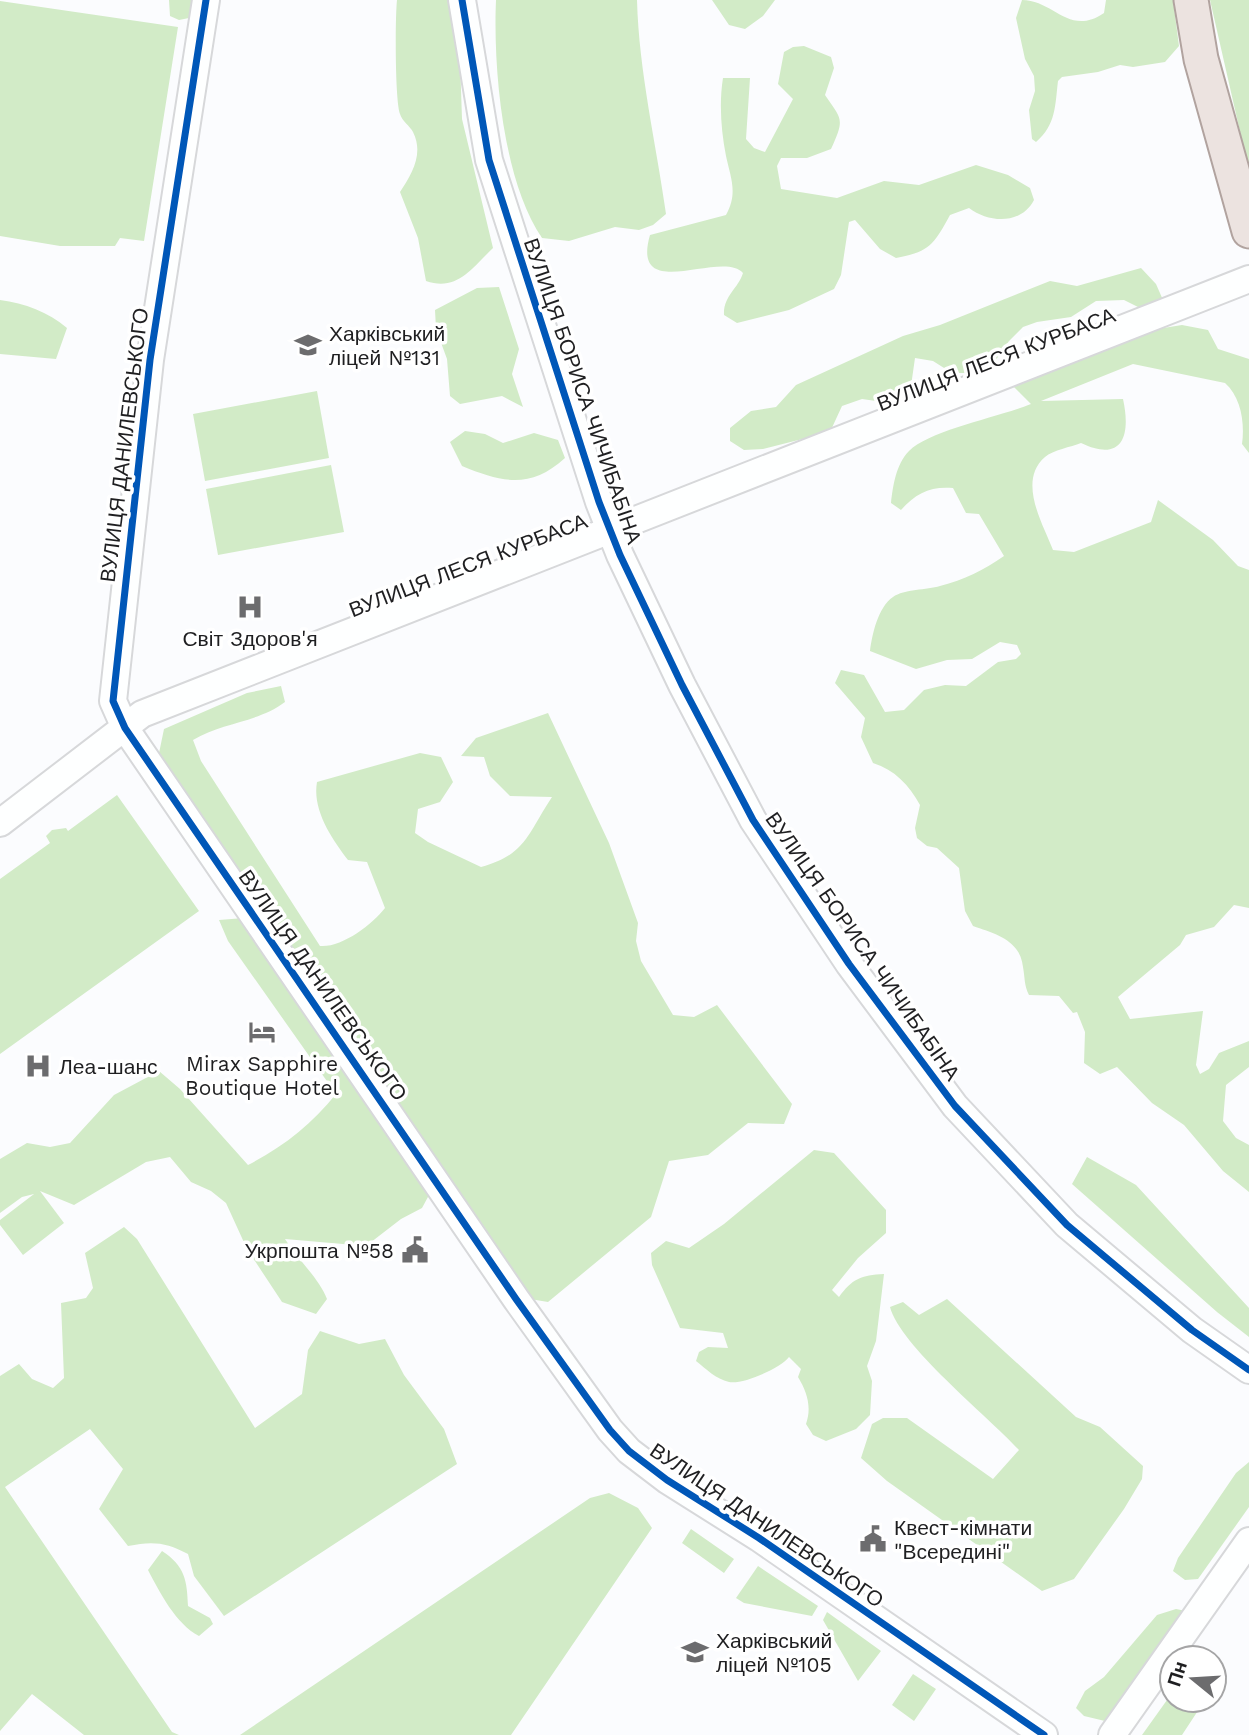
<svg xmlns="http://www.w3.org/2000/svg" width="1249" height="1735" font-family="'Work Sans',sans-serif">
	<rect width="100%" height="100%" fill="#fbfcfe"/>
	<path fill="#d2ebc7" d="M 169,0 L 196,0 L 194,17 L 179,20 L 170,16 Z
		M 397,0 L 458,0 L 462,119 L 493,248 C 472,268 457,292 426,281 L 418,238 L 400,192 C 412,174 424,154 413,132 C 410,126 402,121 400,114 C 395,100 395,18 397,0 Z
		M 496,0 L 637,0 C 639,73 656,142 666,214 L 653,225 L 639,230 L 615,227 L 569,241 L 542,238 C 503,181 493,69 496,0 Z
		M 712,0 L 775,0 L 763,16 L 745,29 L 729,25 Z
		M 1022,0 C 1054,0 1069,37 1104,13 L 1106,0 L 1173,0 L 1179,46 L 1165,62 L 1133,67 L 1120,65 L 1098,72 L 1062,77 L 1058,81 C 1055,106 1056,125 1036,142 L 1032,139 L 1029,110 L 1035,91 L 1034,76 L 1025,59 L 1016,18 Z
		M 1210,0 L 1249,0 L 1249,171 Z
		M 0,1 L 178,27 L 144,241 L 120,238 L 115,246 L 60,246 L 0,236 Z
		M 804,46 L 831,57 L 834,68 L 825,95 C 842,120 845,118 831,149 L 807,158 L 781,158 L 777,166 L 781,189 L 837,198 L 884,181 L 919,185 L 976,165 L 1008,175 L 1030,188 L 1034,200 C 1021,225 989,223 969,208 L 950,215 C 934,244 930,252 896,258 L 880,249 L 855,220 L 849,222 L 841,275 L 834,289 L 789,310 L 737,323 L 724,315 C 723,296 738,289 743,273 C 722,249 630,305 650,235 L 726,215 C 738,193 731,179 726,156 C 721,131 719,102 723,78 L 750,78 L 746,139 L 754,148 L 765,152 L 793,99 L 778,84 L 784,52 L 793,47 Z
		M 1141,268 L 1156,284 L 1163,300 L 1140,308 L 1124,300 L 1096,301 L 1071,317 L 1037,322 L 1023,327 L 1009,341 L 991,367 L 968,373 L 952,373 L 933,361 L 915,358 L 910,393 L 897,404 L 862,399 L 842,406 L 830,432 L 763,449 L 744,450 L 730,441 L 730,428 L 751,411 L 776,407 L 796,385 L 903,336 L 940,325 L 1050,281 L 1077,286 Z
		M 499,287 L 519,349 L 512,374 L 523,407 L 502,396 L 460,404 L 450,396 L 447,359 L 436,329 L 435,310 L 477,288 Z
		M 0,300 C 25,303 48,312 67,328 L 56,359 L 0,354 Z
		M 1182,325 L 1208,330 L 1218,349 L 1249,359 L 1249,453 L 1242,444 C 1245,423 1241,397 1225,383 L 1133,364 L 1041,401 L 1123,399 C 1131,435 1123,463 1081,443 C 1071,447 1053,450 1045,457 C 1017,481 1043,524 1053,550 L 1074,552 L 1151,522 L 1158,500 L 1213,540 L 1238,566 L 1249,570 L 1249,908 L 1234,905 L 1214,927 L 1186,935 L 1180,945 L 1118,997 L 1130,1019 L 1203,1011 L 1196,1065 L 1200,1074 L 1209,1069 L 1219,1053 L 1249,1041 L 1249,1067 L 1226,1085 L 1223,1121 L 1236,1138 L 1249,1145 L 1249,1192 L 1223,1171 L 1184,1125 L 1152,1103 L 1117,1067 L 1100,1074 L 1084,1063 L 1085,1032 L 1077,1012 L 1073,1013 L 1059,996 L 1029,995 C 1024,985 1025,978 1023,967 C 1020,940 996,934 973,926 L 965,911 L 959,868 L 937,848 L 927,846 L 917,838 L 915,828 L 920,805 C 909,785 895,770 873,763 L 861,737 L 865,718 L 835,683 L 841,670 L 864,675 L 885,712 L 904,710 L 924,690 L 945,685 L 966,686 L 998,662 L 1016,659 L 1021,654 L 1017,645 L 1000,642 L 972,659 L 947,660 L 916,669 L 870,651 C 872,635 878,607 893,597 C 904,589 927,590 940,586 C 964,580 984,570 1004,556 L 979,514 L 966,513 L 953,488 C 931,486 916,493 901,510 L 891,503 C 893,486 896,464 909,451 C 930,430 1000,417 1031,404 L 1012,385 L 1151,330 Z
		M 317,391 L 329,458 L 205,481 L 193,414 Z
		M 465,431 L 485,434 L 503,443 L 534,433 L 558,440 L 565,458 C 531,489 503,483 462,466 L 450,442 Z
		M 331,465 L 344,532 L 218,555 L 206,489 Z
		M 281,686 L 285,702 C 257,723 222,722 193,740 L 201,761 L 320,946 C 341,948 372,925 385,908 L 367,862 L 348,860 C 332,839 312,810 317,782 L 420,753 L 441,757 L 453,782 L 440,802 L 418,809 L 415,833 L 428,842 L 481,867 C 526,855 528,833 552,797 L 510,796 L 490,776 L 484,757 L 461,756 L 476,738 L 548,713 L 609,843 L 638,923 L 636,941 L 641,961 L 673,1015 L 694,1017 L 717,1005 L 792,1104 L 784,1124 L 748,1123 L 708,1155 L 669,1161 L 651,1217 L 548,1302 L 530,1299 L 485,1228 L 402,1117 L 158,758 L 164,729 L 247,693 Z
		M 117,795 L 199,911 L 0,1054 L 0,879 L 50,843 L 46,836 L 52,830 L 66,828 L 68,831 Z
		M 244,918 L 435,1184 L 422,1208 L 401,1219 L 366,1246 L 285,1239 C 297,1259 319,1278 327,1299 L 316,1314 L 282,1302 L 247,1249 L 226,1203 L 211,1191 L 191,1182 L 170,1157 L 146,1162 L 74,1205 L 40,1191 L 64,1223 L 23,1255 L 0,1225 L 0,1220 L 34,1194 L 22,1197 L 0,1213 L 0,1159 L 27,1143 L 50,1147 L 70,1143 L 114,1095 L 159,1071 L 180,1089 L 248,1165 C 283,1147 312,1124 336,1094 L 228,941 L 219,920 Z
		M 814,1150 L 834,1153 L 886,1210 L 886,1233 L 858,1258 L 832,1290 L 839,1297 C 852,1279 861,1275 884,1274 L 876,1341 L 867,1366 L 872,1381 L 870,1415 L 856,1429 L 826,1441 L 813,1435 L 806,1424 C 812,1407 807,1392 798,1377 L 801,1369 L 789,1357 C 781,1368 742,1385 729,1382 C 716,1379 706,1369 696,1361 L 699,1352 L 708,1347 L 728,1348 L 723,1333 L 680,1328 L 652,1265 L 651,1253 L 666,1241 L 689,1248 L 724,1224 Z
		M 1087,1157 L 1136,1185 L 1249,1308 L 1249,1337 L 1217,1312 L 1072,1184 Z
		M 124,1227 L 137,1239 L 255,1428 L 302,1394 L 308,1350 L 320,1331 L 359,1344 L 385,1339 L 404,1375 L 444,1429 L 457,1464 L 224,1616 L 194,1576 L 188,1554 C 166,1542 152,1541 128,1546 L 99,1509 L 123,1469 L 90,1429 L 5,1487 L 172,1732 L 179,1735 L 84,1735 L 32,1694 L 0,1731 L 0,1376 L 19,1364 L 32,1379 L 53,1388 L 64,1378 L 61,1303 L 86,1298 L 93,1288 L 85,1253 Z
		M 947,1299 L 1076,1417 L 1100,1427 L 1143,1466 L 1142,1479 L 1124,1509 L 1074,1579 L 1042,1591 L 887,1481 L 861,1458 L 872,1424 L 883,1418 L 907,1418 L 993,1479 L 1019,1450 C 989,1417 900,1346 890,1307 L 903,1302 L 919,1315 Z
		M 1249,1462 L 1249,1507 L 1198,1579 L 1185,1580 L 1173,1571 L 1178,1558 L 1236,1473 Z
		M 609,1493 L 638,1508 L 652,1528 L 511,1735 L 240,1735 L 590,1498 Z
		M 691,1529 L 734,1559 L 724,1573 L 682,1543 Z
		M 162,1551 C 185,1566 187,1580 188,1606 L 210,1618 L 213,1624 L 199,1636 C 176,1624 160,1593 148,1570 Z
		M 758,1566 L 818,1606 L 812,1616 L 744,1603 L 736,1598 Z
		M 1176,1609 L 1191,1612 L 1182,1630 L 1138,1673 L 1105,1721 L 1084,1716 L 1076,1708 L 1085,1691 L 1104,1677 L 1157,1615 Z
		M 827,1612 L 881,1651 L 858,1681 L 823,1620 Z
		M 913,1674 L 936,1689 L 914,1721 L 892,1705 Z
		M 1172,1693 L 1172,1700 L 1205,1700 L 1182,1735 L 1142,1735 Z"/>
	<g fill="none" stroke-linecap="round" stroke-linejoin="round">
		<g stroke="#d7d8da" stroke-width="30">
			<path id="minor" d="M 206,0 L 150,360 L 113,701 L 125,728 L 516,1299 L 610,1430 L 629,1451 L 667,1480 L 759,1538 L 1044,1735
				M 462,0 L 489,160 L 599,502 L 620,555 L 682,685 L 753,820 L 849,964 L 955,1106 L 1067,1225 L 1192,1330 L 1249,1370
				M 0,823 L 142,714 L 1249,279
				M 1112,1735 L 1249,1541"/>
		</g>
		<g stroke="#b1a39f" stroke-width="37">
			<path id="major" d="M 1191,0 L 1201,59 L 1249,231"/>
		</g>
		<use href="#minor" stroke="#feffff" stroke-width="26"/>
		<use href="#major" stroke="#ece3e0" stroke-width="33"/>
		<g stroke="#fff" stroke-width="11">
			<path id="cycleway" d="M 206,0 L 150,360 L 113,701 L 125,728 L 516,1299 L 610,1430 L 629,1451 L 667,1480 L 759,1538 L 1044,1735
				M 462,0 L 489,160 L 599,502 L 620,555 L 682,685 L 753,820 L 849,964 L 955,1106 L 1067,1225 L 1192,1330 L 1249,1370"/>
		</g>
		<use href="#cycleway" stroke="#0057b8" stroke-width="7"/>
	</g>
	<defs>
		<g id="school-bare" transform="scale(2.1)"><path d="M0-5L7-2L0 1L-7-2ZM-4 1L0 2.5L4 1V4Q0 6-4 4Z" fill="#6c6c6e" stroke="#fff" stroke-width="2.5" paint-order="stroke"/></g>
		<g id="hospital-bare" transform="scale(2.1)"><path d="M-5-5h3v3.5h4V-5h3V5h-3V1.5h-4V5h-3Z" fill="#6c6c6e" stroke="#fff" stroke-width="2.5" paint-order="stroke"/></g>
		<g id="hotel-bare" transform="scale(2.1)"><path d="M-6-4.5h1.5V1H6V5H4.5V3h-9V5H-6ZM-4 0a1.8 1.8 0 1 1 3.6 0ZM.5 0V-2.5h3Q6-2.5 6 0Z" fill="#6c6c6e" stroke="#fff" stroke-width="2.5" paint-order="stroke"/></g>
		<g id="civic-bare" transform="scale(2.1)"><path d="M-.6-6.5H3V-4.5H.6V-3L4-1V1h2V6H-6V1h2V-1L-.6-3ZM-1.2 2.5V6h2.4V2.5Z" fill="#6c6c6e" stroke="#fff" stroke-width="2.5" paint-order="stroke"/></g>
	</defs>
	<g fill-rule="evenodd">
		<use href="#school-bare" x="308" y="345"/>
		<use href="#hospital-bare" x="250" y="607"/>
		<use href="#hotel-bare" x="262" y="1032"/>
		<use href="#hospital-bare" x="38" y="1066"/>
		<use href="#civic-bare" x="415" y="1250"/>
		<use href="#civic-bare" x="873" y="1539"/>
		<use href="#school-bare" x="695" y="1652"/>
	</g>
	<g text-anchor="middle" dominant-baseline="central" stroke-width="7" stroke-linejoin="round" paint-order="stroke">
		<g font-size="21" fill="#1f1f21" stroke="#fff" text-anchor="start">
			<text x="329" y="333">Харківський<tspan x="329" dy="24">ліцей №131</tspan></text>
			<text x="250" y="638" text-anchor="middle">Світ Здоров'я</text>
			<text x="262" y="1063" text-anchor="middle">Mirax Sapphire<tspan x="262" dy="24">Boutique Hotel</tspan></text>
			<text x="59" y="1066">Леа-шанс</text>
			<text x="394" y="1250" text-anchor="end">Укрпошта №58</text>
			<text x="894" y="1527">Квест-кімнати<tspan x="894" dy="24">"Всередині"</tspan></text>
			<text x="716" y="1640">Харківський<tspan x="716" dy="24">ліцей №105</tspan></text>
		</g>
		<g font-size="21" fill="#1f1f21" stroke="#fff">
			<text transform="translate(996 359) rotate(-21)">ВУЛИЦЯ ЛЕСЯ КУРБАСА</text>
			<text transform="translate(583 391) rotate(71)">ВУЛИЦЯ БОРИСА ЧИЧИБАБІНА</text>
			<text transform="translate(124 445) rotate(-83)">ВУЛИЦЯ ДАНИЛЕВСЬКОГО</text>
			<text transform="translate(468 565) rotate(-21)">ВУЛИЦЯ ЛЕСЯ КУРБАСА</text>
			<text transform="translate(863 946) rotate(55)">ВУЛИЦЯ БОРИСА ЧИЧИБАБІНА</text>
			<text transform="translate(323 985) rotate(55)">ВУЛИЦЯ ДАНИЛЕВСЬКОГО</text>
			<text transform="translate(767 1525) rotate(34)">ВУЛИЦЯ ДАНИЛЕВСЬКОГО</text>
		</g>
	</g>
	<g transform="translate(1193 1679) rotate(288)"><circle r="33" fill="#ffffff" stroke="#a5a5a6" stroke-width="2"/>
	<path d="M0-5L12 26L0 18L-12 26Z" fill="#6c6c6e"/>
	<text y="-10" font-size="19" font-weight="bold" text-anchor="middle" fill="#1f1f21">Пн</text>
	</g>
</svg>
